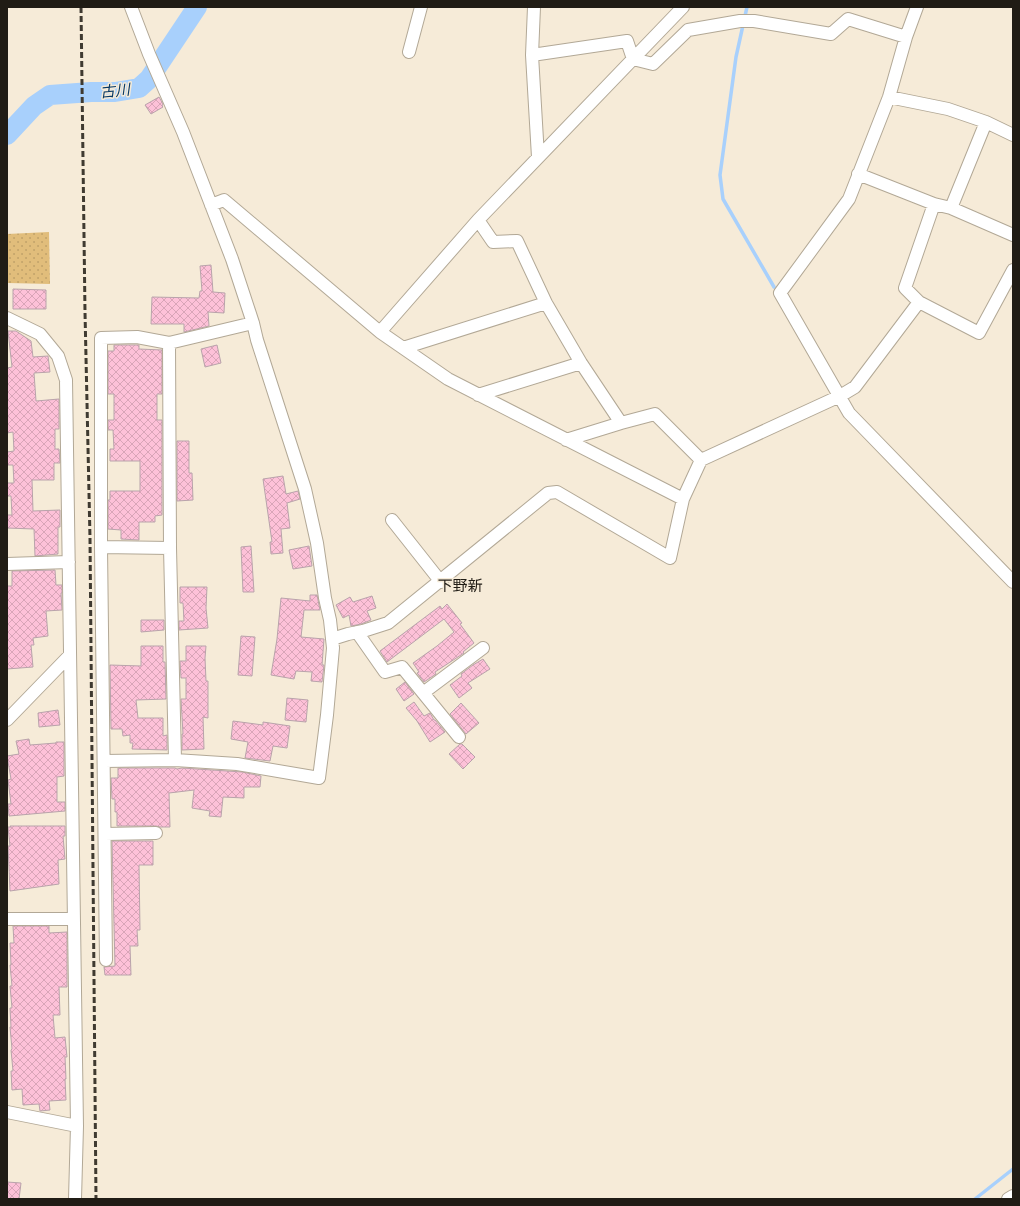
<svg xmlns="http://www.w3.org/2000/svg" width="1020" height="1206" font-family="'DejaVu Sans','Noto Sans JP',sans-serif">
	<defs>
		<pattern id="park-dots" width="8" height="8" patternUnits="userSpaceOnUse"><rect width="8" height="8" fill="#e1bd7b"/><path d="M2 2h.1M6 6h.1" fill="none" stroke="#c1a269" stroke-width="1.8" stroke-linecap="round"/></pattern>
		<pattern id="building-cross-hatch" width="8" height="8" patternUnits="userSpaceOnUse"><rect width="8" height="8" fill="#fdc1d8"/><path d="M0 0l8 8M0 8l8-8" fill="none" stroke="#d9a5b8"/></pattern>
	</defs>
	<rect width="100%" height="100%" fill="#f6ebd8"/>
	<path fill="url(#park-dots)" d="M 49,232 L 50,284 L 8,283 L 7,303 L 7,234 Z"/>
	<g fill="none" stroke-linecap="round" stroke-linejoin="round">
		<path stroke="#a8d0fc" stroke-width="3.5" d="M 747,7 L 736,57 L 720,175 L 723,199 L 774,287
			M 975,1199 L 1013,1169"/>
		<path stroke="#a8d0fc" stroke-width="20" d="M 7,135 L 34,106 L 50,95 L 91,92 L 115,92 L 139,88 L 149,79 L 197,7"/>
	</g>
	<path fill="url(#building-cross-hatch)" stroke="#b9a3ab" d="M 159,97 L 163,104 L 162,106 L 163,107 L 151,114 L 145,105 Z
		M 211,265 L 213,292 L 225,293 L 224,313 L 208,312 L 209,326 L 184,332 L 184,324 L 151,324 L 152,297 L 199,298 L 200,291 L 202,291 L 200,266 Z
		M 13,289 L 46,290 L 46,309 L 13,309 Z
		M 8,331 L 16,331 L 31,341 L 33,357 L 48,356 L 50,372 L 34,373 L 36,401 L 59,399 L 59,429 L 55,429 L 55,449 L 59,449 L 60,463 L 54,463 L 54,480 L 32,480 L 33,511 L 60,510 L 60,527 L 58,527 L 58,554 L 35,556 L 34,529 L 7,528 L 7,515 L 12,515 L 11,496 L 7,496 L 7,483 L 14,483 L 13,465 L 7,465 L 7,452 L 14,451 L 13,432 L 7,433 L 7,368 L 12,367 Z
		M 114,345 L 139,345 L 139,349 L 162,350 L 162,394 L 157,394 L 157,420 L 162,420 L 162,515 L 155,516 L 155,522 L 139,522 L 139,540 L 121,539 L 121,530 L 108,529 L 108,500 L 110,500 L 110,491 L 140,491 L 140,461 L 110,461 L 110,449 L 114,449 L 113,430 L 108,430 L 108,420 L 114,420 L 114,394 L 108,394 L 108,351 L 114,351 Z
		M 217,345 L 221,363 L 205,367 L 201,349 Z
		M 177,441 L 189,441 L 189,473 L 192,473 L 193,500 L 177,501 Z
		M 283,476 L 286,494 L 298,491 L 300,499 L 287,503 L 290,528 L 281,529 L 283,553 L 271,554 L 270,542 L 272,542 L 263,479 Z
		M 251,546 L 254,592 L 243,592 L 241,547 Z
		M 309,546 L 312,566 L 293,569 L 289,550 Z
		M 55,570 L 56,585 L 62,585 L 62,593 L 61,593 L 62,610 L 46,611 L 48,636 L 33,638 L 34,645 L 31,645 L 33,667 L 7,669 L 7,586 L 12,586 L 12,571 Z
		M 180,587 L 207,587 L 206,608 L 208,628 L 179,630 L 179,621 L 184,621 L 183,603 L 180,603 Z
		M 310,595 L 317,595 L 320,610 L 304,610 L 301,637 L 324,639 L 322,665 L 324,665 L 322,682 L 311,681 L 312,672 L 296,671 L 294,679 L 271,675 L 277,639 L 281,598 L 310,601 Z
		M 372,596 L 376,608 L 367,611 L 371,620 L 361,624 L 351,626 L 349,615 L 343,618 L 336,605 L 350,597 L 353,602 Z
		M 447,604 L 462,623 L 460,624 L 474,643 L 463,652 L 464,653 L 435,672 L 436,674 L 424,682 L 417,673 L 419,672 L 413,663 L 437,646 L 454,632 L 444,619 L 387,662 L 380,651 L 440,606 L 442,609 Z
		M 141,620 L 164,620 L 164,630 L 141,632 Z
		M 241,636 L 255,637 L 252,676 L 238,675 Z
		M 141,646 L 163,646 L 163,662 L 165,662 L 166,699 L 136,700 L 138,718 L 163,718 L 163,736 L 167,735 L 167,750 L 132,749 L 133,743 L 130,743 L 130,735 L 123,736 L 122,729 L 111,729 L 110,665 L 141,666 Z
		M 186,646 L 206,646 L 205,658 L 206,681 L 208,681 L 208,718 L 203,717 L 204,749 L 182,750 L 182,734 L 183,734 L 181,699 L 186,699 L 186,678 L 181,678 L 180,661 L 186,661 Z
		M 483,659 L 490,669 L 468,683 L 472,688 L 459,698 L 450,685 L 462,676 L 461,674 L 473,665 Z
		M 405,682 L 414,694 L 404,701 L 396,689 Z
		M 287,698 L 308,700 L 306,722 L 285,720 Z
		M 414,702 L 424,716 L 430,713 L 434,720 L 435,720 L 445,732 L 430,742 L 417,721 L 406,708 Z
		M 461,703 L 479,723 L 466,734 L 450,714 Z
		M 58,710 L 60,725 L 39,727 L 38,713 Z
		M 233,721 L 263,725 L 263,722 L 290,726 L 287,748 L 273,746 L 270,761 L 245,758 L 248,742 L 231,739 Z
		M 29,739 L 30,745 L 56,743 L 56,742 L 64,742 L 64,776 L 57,777 L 57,802 L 65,802 L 65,811 L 9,816 L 8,804 L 11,804 L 8,780 L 11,779 L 7,756 L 19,754 L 16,741 Z
		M 460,744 L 462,744 L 475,757 L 463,769 L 449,754 Z
		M 118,768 L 175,768 L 177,769 L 182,768 L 242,772 L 261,776 L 260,787 L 244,787 L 244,798 L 223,797 L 221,817 L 209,816 L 210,811 L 192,808 L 194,790 L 169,793 L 170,827 L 160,827 L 156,826 L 117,826 L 117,812 L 115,812 L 115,799 L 112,799 L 111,778 L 118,778 Z
		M 10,826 L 65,826 L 65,836 L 63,836 L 65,859 L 58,860 L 59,884 L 10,891 L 8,846 L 10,846 L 8,827 L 11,827 Z
		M 112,841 L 153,841 L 153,865 L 139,865 L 140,930 L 137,930 L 138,946 L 130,946 L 131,975 L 105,975 L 104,967 L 115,966 Z
		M 13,926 L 49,926 L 49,933 L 67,932 L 67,987 L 59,987 L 60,1015 L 53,1015 L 55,1038 L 65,1037 L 67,1057 L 65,1057 L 66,1079 L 65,1079 L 66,1100 L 49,1101 L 50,1110 L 40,1111 L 39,1104 L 23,1105 L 22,1089 L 12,1090 L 11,1071 L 13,1071 L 11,1050 L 12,1049 L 10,1027 L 11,1027 L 10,1008 L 12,1008 L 10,986 L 12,986 L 10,965 L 11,965 L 10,943 L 14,943 Z
		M 7,1182 L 21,1183 L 19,1199 L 7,1199 Z"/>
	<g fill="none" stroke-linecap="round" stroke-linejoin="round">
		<g stroke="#b2a896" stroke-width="14">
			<path id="minor" d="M 534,7 L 532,55 L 538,157
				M 917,7 L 906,37 L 889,97 L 849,199 L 780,293 L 849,413 L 1013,582
				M 409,52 L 421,7
				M 532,55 L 627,41 L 633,59 L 653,64 L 688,30 L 740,21 L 754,21 L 831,34 L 848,19 L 906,37
				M 889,97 L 948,109 L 986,122 L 1013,135
				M 858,174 L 934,204 L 951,208 L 1013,235
				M 211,205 L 224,200 L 380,332 L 448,379 L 683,499
				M 951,208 L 986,122
				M 919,302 L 979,333 L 1013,270
				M 7,318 L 40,334 L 58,356 L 66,380 L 77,1126 L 75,1199
				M 380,332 L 478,220 L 683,7
				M 169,343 L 170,548 L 175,760
				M 403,348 L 546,303
				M 478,395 L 581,363
				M 566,440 L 621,423
				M 701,460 L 840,396 L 855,387 L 919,302 L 905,288 L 934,204
				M 392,520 L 441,582
				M 101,547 L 106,960
				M 170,548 L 101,547 L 101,338 L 137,337 L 169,343 L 253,323
				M 7,564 L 69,562
				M 357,632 L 385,672 L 402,667 L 459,737
				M 332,639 L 348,634 L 363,631 L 388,623 L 548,493 L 557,492 L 670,558 L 683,499 L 701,460 L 655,414 L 621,423 L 581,363 L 546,303 L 517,241 L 493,242 L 478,220
				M 423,693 L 483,648
				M 7,720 L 70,655
				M 104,761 L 175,760 L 237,764 L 319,778 L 327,715 L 333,648 L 330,620 L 325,598 L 317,543 L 305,489 L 257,340 L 253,323 L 232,259 L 183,132 L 149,54 L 131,7
				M 105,834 L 156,833
				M 7,919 L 74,919
				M 7,1112 L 77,1126
				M 1008,1199 L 1013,1196"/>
		</g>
		<use href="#minor" stroke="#fff" stroke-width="12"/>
		<path stroke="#3f3a31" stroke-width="3" stroke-dasharray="6 3" stroke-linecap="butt" d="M 81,7 L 85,312 L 90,538 L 96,1199"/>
	</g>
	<g text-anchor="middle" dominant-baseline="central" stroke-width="3" stroke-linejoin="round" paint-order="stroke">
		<g font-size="15" font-style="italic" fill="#073966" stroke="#f6ebd8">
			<text transform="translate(115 91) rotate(-6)">古川</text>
		</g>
		<g font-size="15" fill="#201c15" stroke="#f6ebd8">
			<text x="460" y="586">下野新</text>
		</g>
	</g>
	<rect width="1020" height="1206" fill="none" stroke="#201c15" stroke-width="16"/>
</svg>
